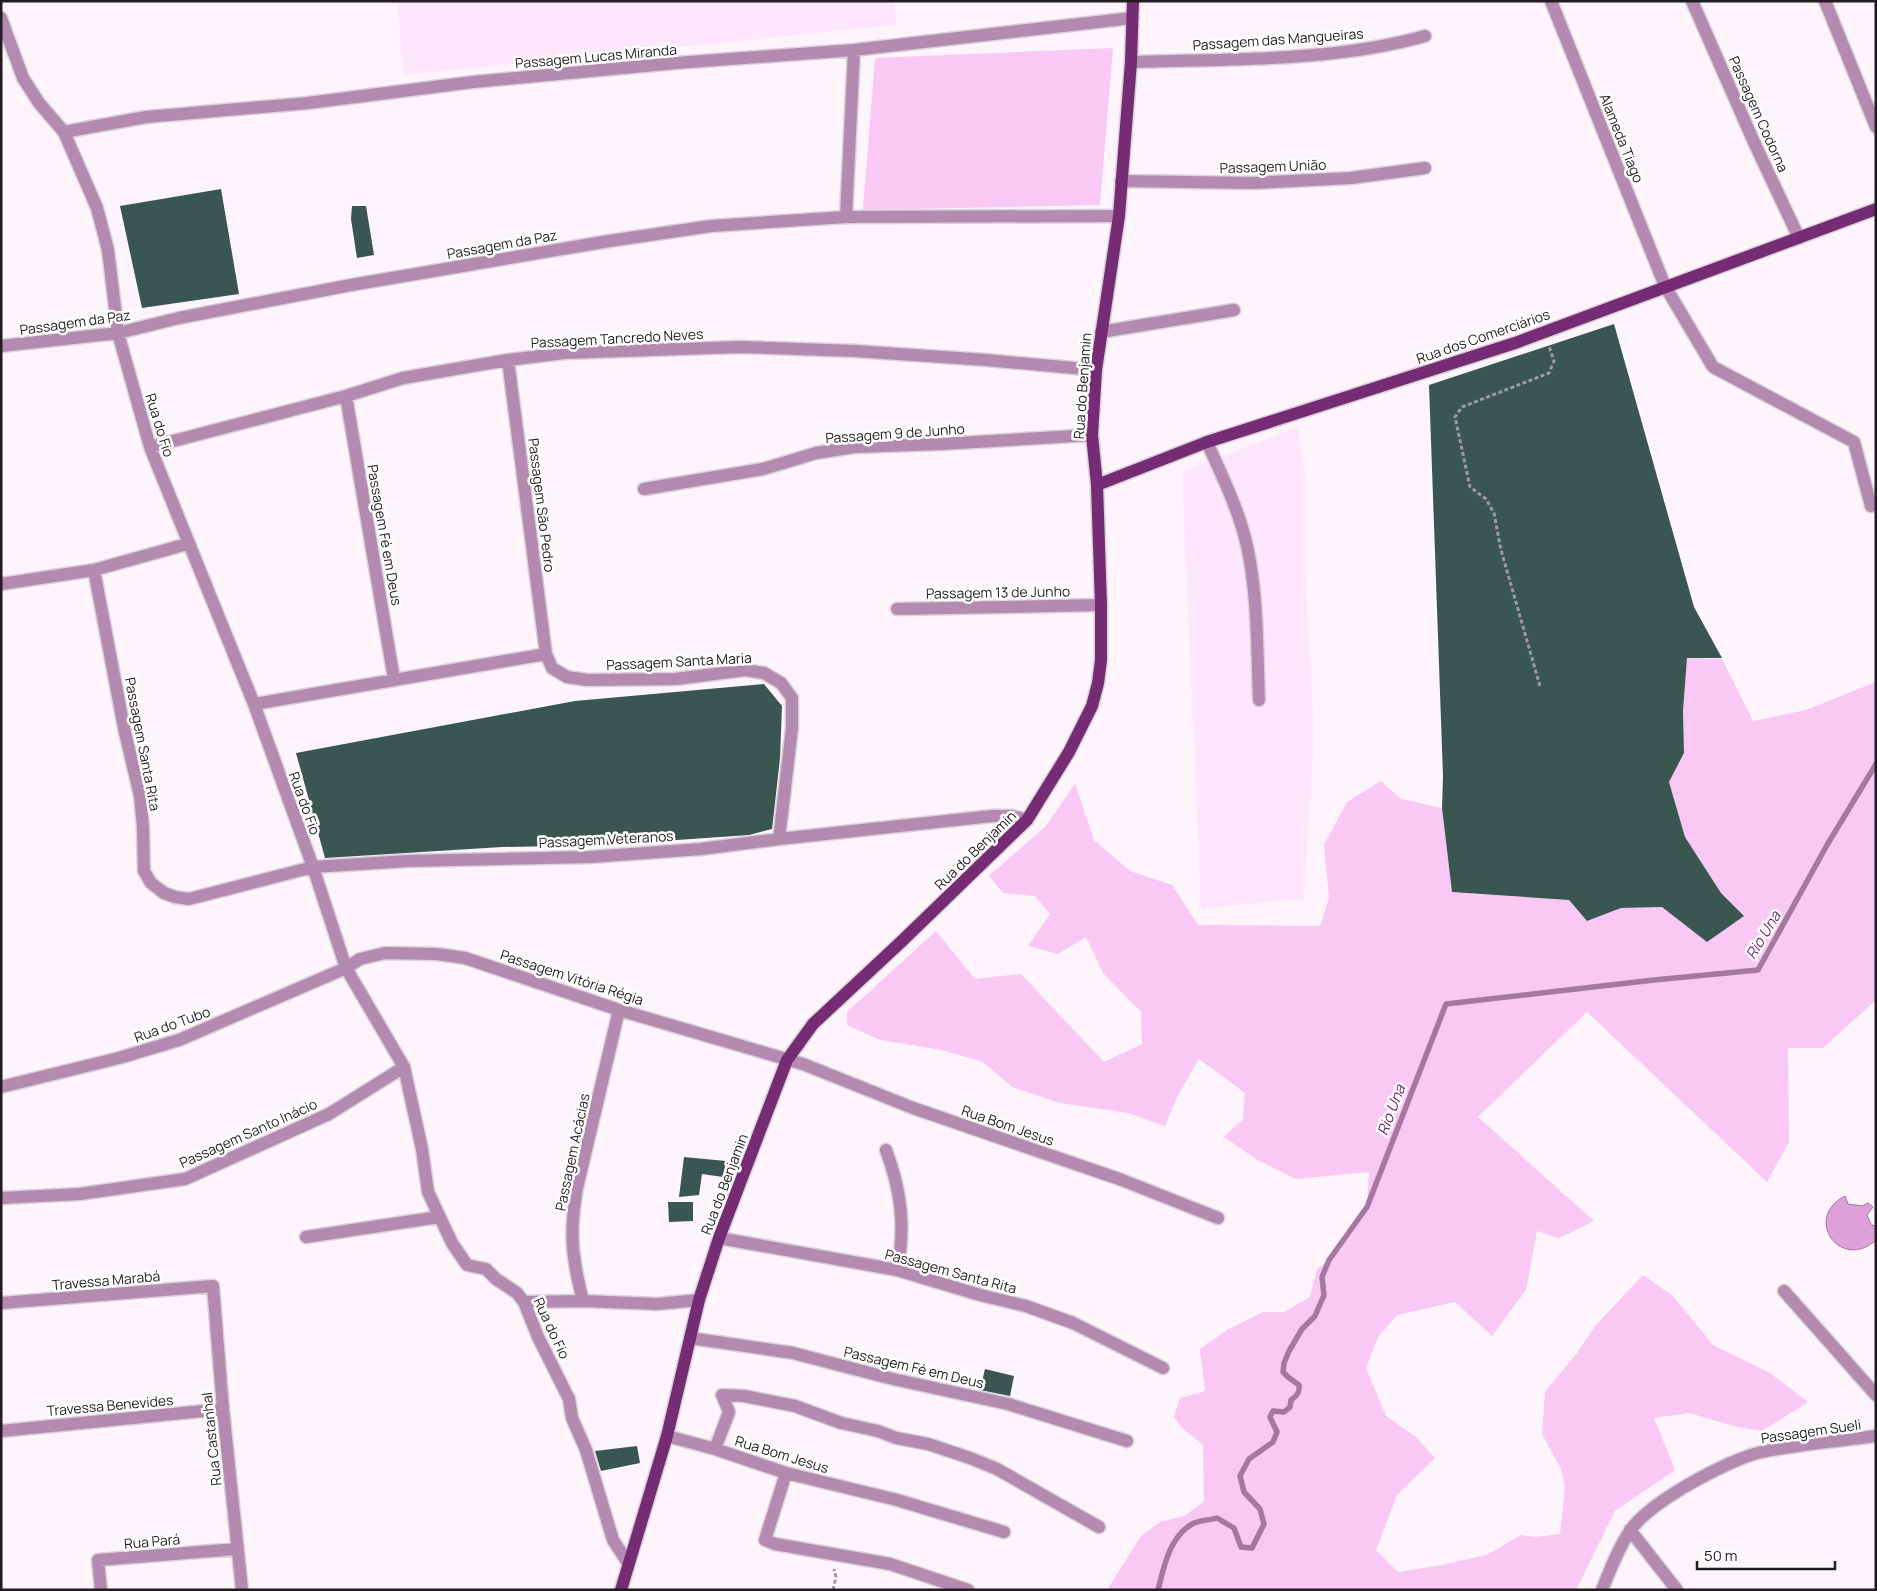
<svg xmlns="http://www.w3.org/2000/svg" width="1877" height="1591" font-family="Manrope,sans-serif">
	<rect width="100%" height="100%" fill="#fdf4fc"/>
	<path fill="#fee7fc" d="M 397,1 L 894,1 L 896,25 L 404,75 Z
		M 1298,427 L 1305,475 L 1306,586 L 1314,735 L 1304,899 L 1206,908 L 1201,910 L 1182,472 Z"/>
	<path fill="#f9c8f5" d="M 1113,48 L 1100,205 L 863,210 L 875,58 Z
		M 1687,658 L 1722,659 L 1753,721 L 1806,710 L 1876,682 L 1876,1000 L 1823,1048 L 1788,1048 L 1789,1142 L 1767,1182 L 1587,1012 L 1478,1117 L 1594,1221 L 1559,1238 L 1537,1231 L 1526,1290 L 1492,1336 L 1455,1302 L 1397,1315 L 1378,1337 L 1366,1368 L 1386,1416 L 1416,1437 L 1435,1458 L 1397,1495 L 1376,1550 L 1398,1572 L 1436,1566 L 1487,1555 L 1521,1535 L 1535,1537 L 1560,1534 L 1565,1486 L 1561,1469 L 1542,1434 L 1545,1392 L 1577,1353 L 1595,1326 L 1643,1275 L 1673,1296 L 1713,1345 L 1770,1373 L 1808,1402 L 1762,1431 L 1737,1427 L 1689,1413 L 1654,1418 L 1675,1470 L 1615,1511 L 1576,1590 L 1107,1590 L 1141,1536 L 1160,1522 L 1186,1515 L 1204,1501 L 1203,1445 L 1181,1427 L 1174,1417 L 1180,1398 L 1205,1391 L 1200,1349 L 1227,1330 L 1263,1312 L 1284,1312 L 1310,1297 L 1317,1269 L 1329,1260 L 1367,1207 L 1369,1172 L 1296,1179 L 1256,1159 L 1224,1137 L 1243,1119 L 1245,1093 L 1199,1059 L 1178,1095 L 1165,1126 L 1128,1113 L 1060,1103 L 1012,1087 L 983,1062 L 942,1050 L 880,1040 L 847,1025 L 847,1012 L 936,931 L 975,979 L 1021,974 L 1104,1062 L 1142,1044 L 1141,1012 L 1103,973 L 1086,937 L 1058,954 L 1028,946 L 1050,914 L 1035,896 L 1003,893 L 989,876 L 1046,826 L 1075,784 L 1094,840 L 1130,871 L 1172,885 L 1198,925 L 1320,926 L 1329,898 L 1324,845 L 1347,802 L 1381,781 L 1401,799 L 1442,808 L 1452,892 L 1569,900 L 1587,921 L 1621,908 L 1662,907 L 1744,916 L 1721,893 L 1685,837 L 1669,782 L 1684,753 L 1683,711 Z"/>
	<path fill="#dda0d9" stroke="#a578a2" d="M 1845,1196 L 1848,1204 L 1862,1206 L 1868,1203 L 1873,1207 L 1867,1215 L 1871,1224 L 1876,1227 L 1876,1240 C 1841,1272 1802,1218 1845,1196 Z"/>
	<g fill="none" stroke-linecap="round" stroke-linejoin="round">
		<path stroke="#a578a2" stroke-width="5.5" d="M 1158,1590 C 1164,1566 1170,1535 1194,1523 C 1201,1520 1211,1520 1217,1518 L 1234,1528 L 1241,1547 L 1252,1548 L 1264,1524 L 1260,1509 L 1244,1492 L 1240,1476 L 1249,1459 L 1273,1442 L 1277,1432 L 1270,1417 L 1273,1411 L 1284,1412 L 1290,1407 L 1291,1400 C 1297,1396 1300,1392 1299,1385 L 1288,1377 L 1283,1372 L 1284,1363 L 1289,1351 L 1302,1329 L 1315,1316 L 1324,1295 L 1322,1277 L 1329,1260 L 1367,1207 L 1446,1004 L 1654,980 L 1758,970 L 1827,845 L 1876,764"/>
	</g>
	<path fill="#395650" d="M 221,189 L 239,294 L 142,308 L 120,206 Z
		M 352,206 L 366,206 L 374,255 L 357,258 L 351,219 Z
		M 1614,324 L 1694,607 L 1722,658 L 1687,658 L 1683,711 L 1684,753 L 1669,782 L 1685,837 L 1721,893 L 1744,916 L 1707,942 L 1662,907 L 1621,908 L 1587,921 L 1569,900 L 1452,892 L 1442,808 L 1443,776 L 1429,385 Z
		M 764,684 L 782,706 L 780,758 L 772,829 L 749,835 L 605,845 L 502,847 L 325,858 L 296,753 L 575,701 Z
		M 684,1157 L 726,1161 L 723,1177 L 702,1174 L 699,1195 L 679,1197 Z
		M 668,1202 L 693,1202 L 693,1221 L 669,1222 Z
		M 985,1369 L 1014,1376 L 1010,1396 L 980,1390 Z
		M 637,1446 L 640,1463 L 601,1471 L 595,1451 Z"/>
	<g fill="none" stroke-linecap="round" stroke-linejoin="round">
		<g stroke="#dad1d9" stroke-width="15">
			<path id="minor" d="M 1551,1 L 1665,286 L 1713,367 L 1854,442 L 1871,506
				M 1692,1 L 1753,140 L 1799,238
				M 1825,1 L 1876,127
				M 1,18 L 23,78 L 39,103 L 64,132 L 97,208 L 108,250 L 118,333 L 150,447 L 254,704 L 313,867 L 346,968 L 404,1067 L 422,1149 L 428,1192 L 452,1243 L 467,1265 L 486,1269 L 496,1279 L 517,1293 L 524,1302 L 538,1337 L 569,1399 L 572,1418 L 586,1450 L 613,1540 L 628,1563
				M 1131,62 C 1227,59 1333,62 1425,36
				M 64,132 L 146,117 L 308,103 L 473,82 L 676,63 L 854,50 L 1132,18
				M 1121,181 L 1253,183 L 1351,178 L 1425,168
				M 846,217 L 854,50
				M 1101,332 L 1234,310
				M 1,346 L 118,333 L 179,318 L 351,285 L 609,241 L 711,226 L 846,217 L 1119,216
				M 508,360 L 546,654 L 552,668 L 567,677 L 587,680 L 676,679 L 745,670 L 764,673 L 781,683 L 792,698 L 792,728 L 779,839
				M 346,396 L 394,679
				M 1207,442 C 1222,476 1239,510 1247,546 C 1258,596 1257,649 1259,700
				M 150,447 L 346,396 L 403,378 L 508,360 L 564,353 L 740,347 L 855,351 L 986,360 L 1096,370
				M 644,489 L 763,469 L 816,453 L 855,447 L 941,444 L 1092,435
				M 94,570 L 124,728 L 140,796 L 143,827 L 144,871 L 151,883 L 164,893 L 175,897 L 189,899 L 313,867 L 408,861 L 590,857 L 701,849 L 779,839 L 992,816 L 1012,816 L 1027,820
				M 1,584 L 94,570 L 187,544
				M 897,609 L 1101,605
				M 254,704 L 546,654
				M 1,1087 L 119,1058 L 179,1040 L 346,968 L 360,959 L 385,953 L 437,954 L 465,958 L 619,1010 L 803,1064 L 913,1108 L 1122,1180 L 1218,1218
				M 886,1150 C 901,1190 906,1228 897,1270
				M 1,1198 L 80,1194 L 185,1179 L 329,1114 L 404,1067
				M 306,1237 L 439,1217
				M 719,1238 L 897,1270 L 980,1295 L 1026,1306 L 1073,1323 L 1163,1368
				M 1784,1291 L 1876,1395
				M 583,1301 C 572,1258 569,1233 577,1188 L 619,1010
				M 524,1302 L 583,1301 L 657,1304 L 699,1300
				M 1,1303 L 213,1286 L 223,1409 L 242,1590
				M 690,1338 L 793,1353 L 893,1379 L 1008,1404 L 1127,1441
				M 1,1431 L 223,1409
				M 667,1436 L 715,1449 L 786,1473 L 897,1500 L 1004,1532
				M 715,1449 L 729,1412 L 722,1395 L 744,1396 L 795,1406 L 841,1423 L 878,1431 L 896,1438 L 928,1444 L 970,1458 L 997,1469 L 1099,1527
				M 786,1473 L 765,1540 L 775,1544 L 890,1564 L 968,1590
				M 1630,1530 L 1677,1590
				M 101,1590 L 98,1560 L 237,1549
				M 1602,1590 C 1610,1570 1618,1549 1630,1531 C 1649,1502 1729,1459 1762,1452 C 1800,1444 1838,1441 1876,1436"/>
		</g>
		<g stroke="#dad1d9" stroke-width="15">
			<path id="major" d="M 1097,485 L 1207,442 L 1515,343 L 1876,209
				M 621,1590 L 667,1436 L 699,1300 L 719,1238 L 787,1060 L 813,1024 L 902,941 L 1027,820 L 1069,752 L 1092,706 L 1098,683 L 1101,660 L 1101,605 L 1097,485 L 1092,435 L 1096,370 L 1119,216 L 1131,62 L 1133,1"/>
		</g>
		<path stroke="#a198a0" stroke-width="3" stroke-dasharray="4 2.5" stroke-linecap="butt" d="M 1540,686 L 1501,550 L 1494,513 L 1486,499 L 1470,487 L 1455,417 L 1462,407 L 1549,373 L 1554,361 L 1549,346
			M 833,1590 L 836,1577 L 834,1569"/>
		<use href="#minor" stroke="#b48ab1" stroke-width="12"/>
		<use href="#major" stroke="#762c74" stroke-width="12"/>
	</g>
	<g text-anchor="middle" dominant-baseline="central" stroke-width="5" stroke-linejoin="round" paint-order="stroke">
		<g font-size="14" fill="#231b22" stroke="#fff">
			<text transform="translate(1278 39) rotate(-4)">Passagem das Mangueiras</text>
			<text transform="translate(596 56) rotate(-5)">Passagem Lucas Miranda</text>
			<text transform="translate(1759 114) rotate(66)">Passagem Codorna</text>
			<text transform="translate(1622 138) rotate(68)">Alameda Tiago</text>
			<text transform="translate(1273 166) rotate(-2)">Passagem União</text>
			<text transform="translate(502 244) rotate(-10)">Passagem da Paz</text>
			<text transform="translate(75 322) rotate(-8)">Passagem da Paz</text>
			<text transform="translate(1483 336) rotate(-19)">Rua dos Comerciários</text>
			<text transform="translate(617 338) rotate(-3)">Passagem Tancredo Neves</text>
			<text transform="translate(1082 386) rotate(-86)">Rua do Benjamin</text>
			<text transform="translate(160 425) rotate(73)">Rua do Fio</text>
			<text transform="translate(895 433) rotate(-4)">Passagem 9 de Junho</text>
			<text transform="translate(542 505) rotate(83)">Passagem São Pedro</text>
			<text transform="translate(385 535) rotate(80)">Passagem Fé em Deus</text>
			<text transform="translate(998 592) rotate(-1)">Passagem 13 de Junho</text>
			<text transform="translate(679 661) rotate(-3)">Passagem Santa Maria</text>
			<text transform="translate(143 744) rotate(79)">Passagem Santa Rita</text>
			<text transform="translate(305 803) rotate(70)">Rua do Fio</text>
			<text transform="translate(606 839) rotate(-3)">Passagem Veteranos</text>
			<text transform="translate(975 850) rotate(-44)">Rua do Benjamin</text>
			<text transform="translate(572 977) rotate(18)">Passagem Vitória Régia</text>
			<text transform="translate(172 1024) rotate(-20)">Rua do Tubo</text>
			<text transform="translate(1008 1125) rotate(19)">Rua Bom Jesus</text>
			<text transform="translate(248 1133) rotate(-24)">Passagem Santo Inácio</text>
			<text transform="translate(572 1152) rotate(-78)">Passagem Acácias</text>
			<text transform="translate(724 1184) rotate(-69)">Rua do Benjamin</text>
			<text transform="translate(951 1271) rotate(15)">Passagem Santa Rita</text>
			<text transform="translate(106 1280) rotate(-5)">Travessa Marabá</text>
			<text transform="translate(552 1328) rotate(65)">Rua do Fio</text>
			<text transform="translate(914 1367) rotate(13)">Passagem Fé em Deus</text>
			<text transform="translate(110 1405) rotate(-5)">Travessa Benevides</text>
			<text transform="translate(1811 1431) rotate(-8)">Passagem Sueli</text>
			<text transform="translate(211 1439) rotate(-96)">Rua Castanhal</text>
			<text transform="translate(782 1454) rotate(17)">Rua Bom Jesus</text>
			<text transform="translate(152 1541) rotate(-5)">Rua Pará</text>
		</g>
		<g font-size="15" font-style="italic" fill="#6f286d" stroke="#fff">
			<text transform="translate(1763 935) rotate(-59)">Rio Una</text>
			<text transform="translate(1391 1110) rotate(-69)">Rio Una</text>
		</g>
	</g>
	<rect width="1877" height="1591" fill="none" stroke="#231b22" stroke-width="5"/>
	<path d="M1697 1561v8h138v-8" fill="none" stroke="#231b22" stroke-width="2.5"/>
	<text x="1704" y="1561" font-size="15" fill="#231b22" stroke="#ffffff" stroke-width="4" paint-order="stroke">50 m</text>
</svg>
